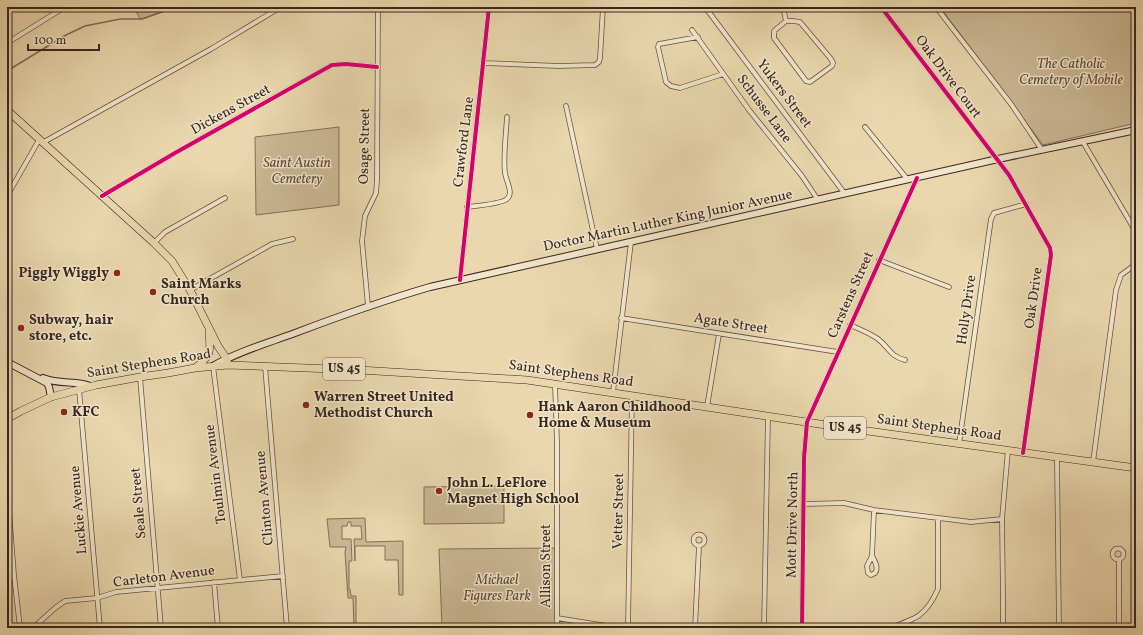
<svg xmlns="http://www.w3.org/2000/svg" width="1143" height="635" font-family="Vollkorn,serif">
	<rect width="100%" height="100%" fill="#ead7ad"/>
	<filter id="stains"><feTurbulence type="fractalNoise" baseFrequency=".005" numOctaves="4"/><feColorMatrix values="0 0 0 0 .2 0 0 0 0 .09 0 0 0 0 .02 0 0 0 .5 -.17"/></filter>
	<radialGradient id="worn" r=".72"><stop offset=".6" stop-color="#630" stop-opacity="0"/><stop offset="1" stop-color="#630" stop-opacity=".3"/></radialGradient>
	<path fill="#ccb995" stroke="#82705a" d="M 134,7 L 176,7 L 142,19 L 140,19 Z
		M 940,7 L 1136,7 L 1136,123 L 1043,145 Z
		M 339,127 L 339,205 L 256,215 L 255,137 Z
		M 504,486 L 504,523 L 424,524 L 424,487 Z
		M 365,518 L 366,542 L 403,541 L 403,595 L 399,595 L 398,560 L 385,560 L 385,546 L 355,546 L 355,561 L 354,539 L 362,539 L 361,526 L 351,526 L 351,522 L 348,522 L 347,526 L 342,526 L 342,539 L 351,539 L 352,561 L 349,561 L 349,589 L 350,589 L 351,596 L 356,596 L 356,628 L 354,628 L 353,598 L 348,598 L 345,552 L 346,547 L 330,547 L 327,519 Z
		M 556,548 L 556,628 L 442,628 L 439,549 Z"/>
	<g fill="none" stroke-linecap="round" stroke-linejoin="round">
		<path stroke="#7e6c57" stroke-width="1.5" d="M 7,71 L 66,35 L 85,26 L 120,19 L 142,19 L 176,7"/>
		<g stroke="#645242" stroke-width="5.5">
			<path id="street" d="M 705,7 L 845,194
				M 783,7 L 786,21 L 793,21 L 800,22 L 831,59 L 833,63 L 832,66 L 810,82 L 806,81 L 774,38 L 774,31 L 786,21
				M 881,7 L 1009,175 L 1050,248 L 1051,255 L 1023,453
				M 936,7 L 1011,104 L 1042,150
				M 692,30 L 749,110 L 802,176 L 818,200
				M 698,37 L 659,44 L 658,47 L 666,82 L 671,86 L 680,88 L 723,74
				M 7,43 L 65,7
				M 484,63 L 559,66 L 595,65 L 599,62 L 600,58 L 603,7
				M 566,106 L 597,249
				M 865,127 L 908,180
				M 1083,142 L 1136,232
				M 42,143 L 211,49 L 281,7
				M 7,196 L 39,140
				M 102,196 L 175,153 L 332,65 L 346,64 L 377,67
				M 467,207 C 475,206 501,204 507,199 C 514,193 506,181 505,173 C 503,157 506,134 507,117
				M 154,243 L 165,232 L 225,198
				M 879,260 L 949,287
				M 460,280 L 489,7
				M 190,290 L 272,244 L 293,239
				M 368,306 L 362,241 L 365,216 L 376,193 L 377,180 L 378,7
				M 621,318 L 838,352
				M 850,325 C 859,329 870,333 878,339 C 890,348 889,356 905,360
				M 213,366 L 240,580
				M 265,366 L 287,628
				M 140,377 L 161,628
				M 555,384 L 557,442 L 557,628
				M 79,389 L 100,628
				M 613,392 L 631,242
				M 707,407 L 719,334
				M 959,444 L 991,219 L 994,213 L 1026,204
				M 1057,457 L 1059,628
				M 1093,462 L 1116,290 L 1121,275 L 1136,264
				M 7,486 L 14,575 L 20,628
				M 804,504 L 844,503 L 874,510 L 971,522 L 1002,519
				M693.5 540a5.5 5.5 0 1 1 11 0a5.5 5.5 0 1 1-11 0Z
				M1112.5 554a5.5 5.5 0 1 1 11 0a5.5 5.5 0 1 1-11 0Z
				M 872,556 L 874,510
				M 872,556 C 875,561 879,568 875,573 L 871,575 L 868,573 L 867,566 Z
				M 1119,560 L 1119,628
				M 7,580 L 14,575
				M 214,582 L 218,628
				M 557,618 L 619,628
				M 33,628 L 55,608 L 65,601 L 97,598 L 116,592 L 283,576
				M 628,628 L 632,396
				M 695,628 L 699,546
				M 764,628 L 768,416
				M 802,628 L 804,458 L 807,422 L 917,178
				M 889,628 C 916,619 926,616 938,589 L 938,518
				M 1001,628 L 1003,622 L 1003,598 L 1002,519 L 1008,450"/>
		</g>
		<g stroke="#38261f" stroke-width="8">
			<path id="secondary" d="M 7,362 L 47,383 L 49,387 L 51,397
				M 213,366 C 239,351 268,343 295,333 C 340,316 385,300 430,287 L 998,159 L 1136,130
				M 43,378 C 59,385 77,380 90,386"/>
		</g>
		<g stroke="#38261f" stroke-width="8">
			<path id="primary" d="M 7,110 L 154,243 L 172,261 L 190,290 L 218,346 L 226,358 L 228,365
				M 195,368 C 211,356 211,352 209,333
				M 7,419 L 21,411 L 51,397 L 96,385 L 140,377 L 168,373 L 195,368 L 228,365 L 359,370 L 527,380 L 846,428 L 1136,468"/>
		</g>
		<use href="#street" stroke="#f1e5ca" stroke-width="4"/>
		<use href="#secondary" stroke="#f1e5ca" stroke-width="6"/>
		<use href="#primary" stroke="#ead7ad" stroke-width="7"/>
		<g stroke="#f1e5ca" stroke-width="6">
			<path id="cycleway" d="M 881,7 L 1009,175 L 1050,248 L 1051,255 L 1023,453
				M 102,196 L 175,153 L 332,65 L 346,64 L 377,67
				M 460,280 L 489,7
				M 802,628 L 804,458 L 807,422 L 917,178"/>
		</g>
		<use href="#cycleway" stroke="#d6006c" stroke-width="4"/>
	</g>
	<g fill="#8f2418" stroke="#f1e5ca" stroke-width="1.5">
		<circle cx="117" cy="273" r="4"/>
		<circle cx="153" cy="292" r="4"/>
		<circle cx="21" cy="328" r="4"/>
		<circle cx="306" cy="405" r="4"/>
		<circle cx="64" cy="412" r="4"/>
		<circle cx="530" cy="415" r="4"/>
		<circle cx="439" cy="491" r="4"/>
	</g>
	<g text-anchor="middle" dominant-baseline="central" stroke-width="3" stroke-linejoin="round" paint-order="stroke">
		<g fill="#f1e5ca" stroke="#705f52" stroke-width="1">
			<rect x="323" y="358" width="42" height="22" rx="3"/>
			<rect x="824" y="417" width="42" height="22" rx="3"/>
		</g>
		<g font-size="13" font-weight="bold" fill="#38261f">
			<text x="344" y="369">US 45</text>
			<text x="845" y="428">US 45</text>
		</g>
		<g font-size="14" font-style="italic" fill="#5d4b3c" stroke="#f1e5ca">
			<text x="1071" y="64">The Catholic<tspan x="1071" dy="16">Cemetery of Mobile</tspan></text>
			<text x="297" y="163">Saint Austin<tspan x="297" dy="16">Cemetery</tspan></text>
			<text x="497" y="580">Michael<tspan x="497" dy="16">Figures Park</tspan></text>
		</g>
		<g font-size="14" fill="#38261f" stroke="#f1e5ca">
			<text transform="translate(948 77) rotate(53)">Oak Drive Court</text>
			<text transform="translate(784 94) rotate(53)">Yukers Street</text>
			<text transform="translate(764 109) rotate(53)">Schusse Lane</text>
			<text transform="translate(231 110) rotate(-29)">Dickens Street</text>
			<text transform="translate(464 142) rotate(-83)">Crawford Lane</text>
			<text transform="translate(365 146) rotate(-89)">Osage Street</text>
			<text transform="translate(668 221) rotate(-12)">Doctor Martin Luther King Junior Avenue</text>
			<text transform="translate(851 295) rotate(-66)">Carstens Street</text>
			<text transform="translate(1034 298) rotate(-82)">Oak Drive</text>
			<text transform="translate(967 310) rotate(-82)">Holly Drive</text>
			<text transform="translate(731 324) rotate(9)">Agate Street</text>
			<text transform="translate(149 364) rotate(-9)">Saint Stephens Road</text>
			<text transform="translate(571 374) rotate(8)">Saint Stephens Road</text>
			<text transform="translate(939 428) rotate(8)">Saint Stephens Road</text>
			<text transform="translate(216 474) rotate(-97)">Toulmin Avenue</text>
			<text transform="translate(265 498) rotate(-95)">Clinton Avenue</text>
			<text transform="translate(139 503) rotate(-95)">Seale Street</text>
			<text transform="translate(79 510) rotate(-95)">Luckie Avenue</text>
			<text transform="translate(619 511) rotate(-89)">Vetter Street</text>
			<text transform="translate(793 525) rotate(-89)">Mott Drive North</text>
			<text transform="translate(546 566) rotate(-90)">Allison Street</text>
			<text transform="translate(164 577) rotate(-7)">Carleton Avenue</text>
		</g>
		<g font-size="14" font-weight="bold" fill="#38261f" stroke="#f1e5ca" text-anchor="start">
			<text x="109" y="273" text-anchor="end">Piggly Wiggly</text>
			<text x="161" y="284">Saint Marks<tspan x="161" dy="16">Church</tspan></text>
			<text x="29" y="320">Subway, hair<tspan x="29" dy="16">store, etc.</tspan></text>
			<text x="314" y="397">Warren Street United<tspan x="314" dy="16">Methodist Church</tspan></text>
			<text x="538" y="407">Hank Aaron Childhood<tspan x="538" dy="16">Home &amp; Museum</tspan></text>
			<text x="72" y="412">KFC</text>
			<text x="447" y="483">John L. LeFlore<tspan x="447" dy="16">Magnet High School</tspan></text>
		</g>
	</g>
	<rect width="1143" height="635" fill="none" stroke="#ead7ad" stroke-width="24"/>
	<rect x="8" y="8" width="1127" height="619" fill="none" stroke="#38261f" stroke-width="2"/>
	<rect x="12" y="12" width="1119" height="611" fill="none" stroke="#38261f"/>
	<path d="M28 44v6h71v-6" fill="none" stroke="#38261f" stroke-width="2"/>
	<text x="34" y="44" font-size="12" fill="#38261f" stroke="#f1e5ca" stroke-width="3" paint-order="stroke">100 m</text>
	<rect width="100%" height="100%" filter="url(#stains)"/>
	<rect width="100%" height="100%" fill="url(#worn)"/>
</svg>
